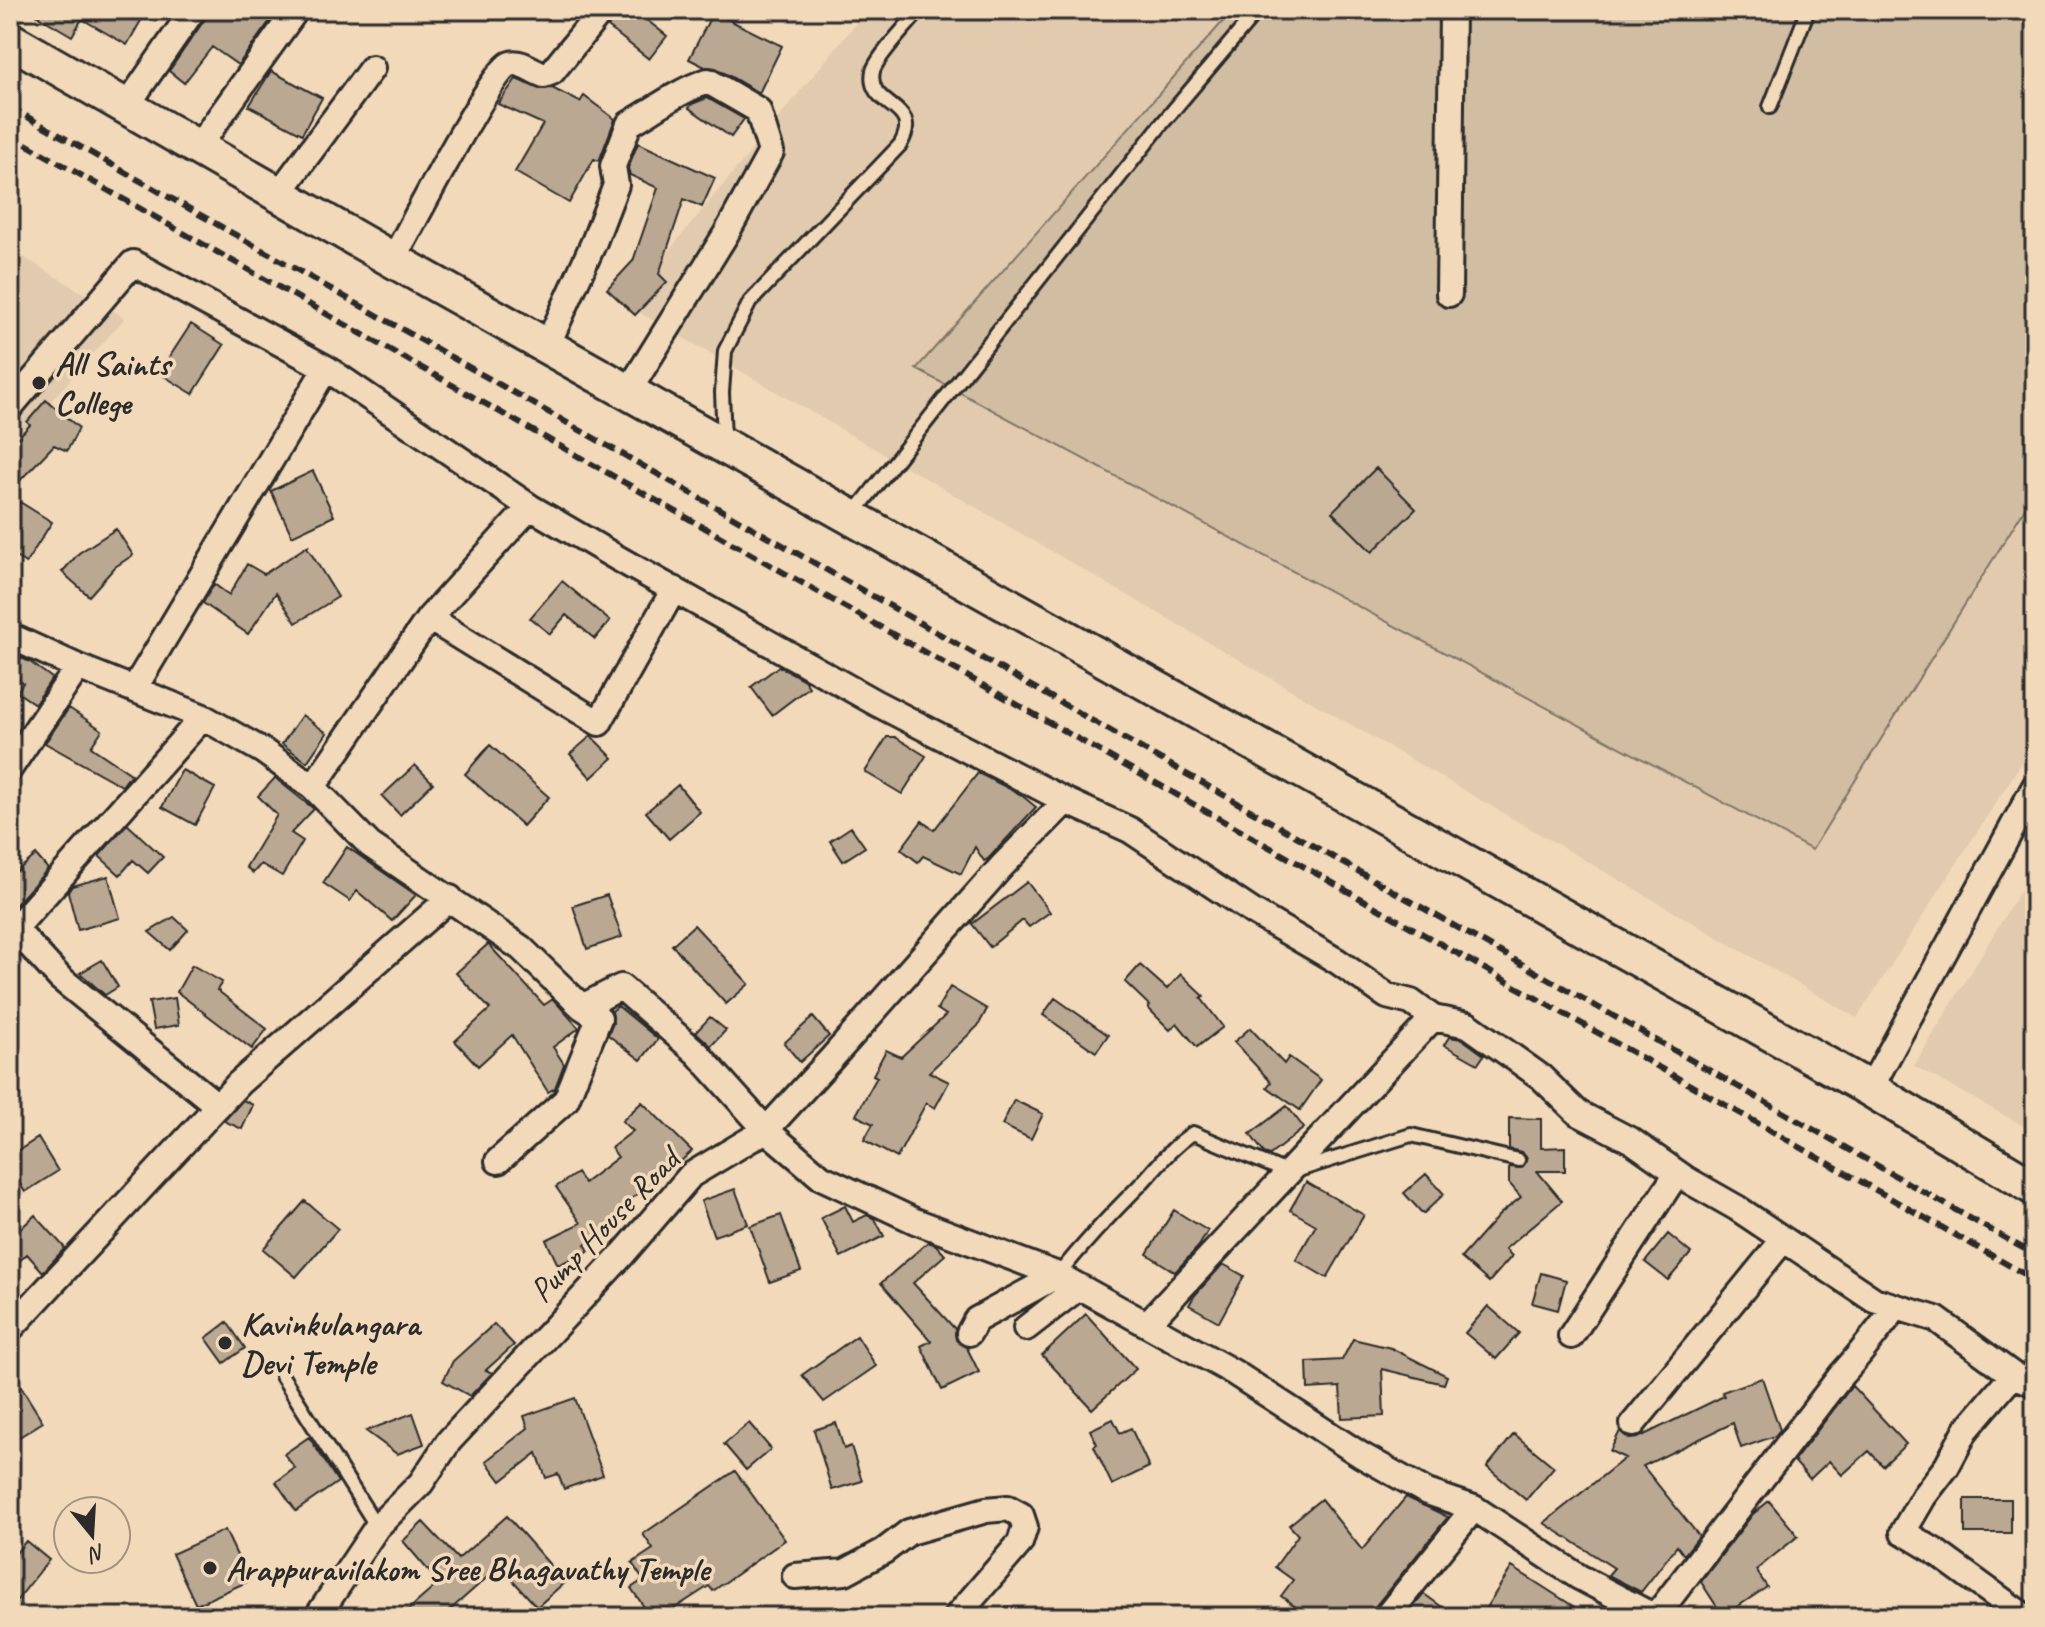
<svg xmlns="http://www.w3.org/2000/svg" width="2045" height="1627" font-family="Caveat,sans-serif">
	<rect width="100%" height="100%" fill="#f2d9ba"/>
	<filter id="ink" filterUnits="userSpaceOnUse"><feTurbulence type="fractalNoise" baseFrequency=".0125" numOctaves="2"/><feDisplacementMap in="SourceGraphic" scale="16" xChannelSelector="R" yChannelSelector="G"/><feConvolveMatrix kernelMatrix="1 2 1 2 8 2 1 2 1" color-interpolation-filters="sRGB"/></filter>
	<g filter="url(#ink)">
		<path fill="#e2caae" d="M 867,10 L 2035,10 L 2035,742 L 1857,1018 L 625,304 Z
			M 10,249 L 125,318 L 10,447 Z
			M 2035,866 L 2035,1132 L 1914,1066 Z"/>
		<path fill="#d1bda2" stroke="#7e7466" stroke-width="2" d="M 1233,10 L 2035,10 L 2035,492 L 1812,850 L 916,369 Z"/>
		<path fill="#bba892" stroke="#2b2b2b" stroke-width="2" d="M 28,10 L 147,10 L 127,45 L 82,19 L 72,36 Z
			M 208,10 L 261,10 L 272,18 L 238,65 L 212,47 L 184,83 L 169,71 L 205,19 Z
			M 617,10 L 634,10 L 667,36 L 649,59 L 608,27 Z
			M 713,12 L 782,46 L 759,93 L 716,68 L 705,67 L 689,59 Z
			M 271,71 L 322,98 L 302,134 L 249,106 Z
			M 516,79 L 539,89 L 552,88 L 580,102 L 584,96 L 615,119 L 599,161 L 594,159 L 569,203 L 515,172 L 543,124 L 498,104 Z
			M 707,98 L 744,119 L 731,137 L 689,108 L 692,104 Z
			M 638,143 L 715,178 L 702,207 L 684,199 L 659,274 L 667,282 L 635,315 L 607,289 L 633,261 L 658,188 L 630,175 L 628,168 Z
			M 191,324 L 224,345 L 193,394 L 159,373 Z
			M 46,400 L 79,428 L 67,451 L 54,445 L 10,491 L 10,446 L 30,425 L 27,422 Z
			M 1376,468 L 1416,509 L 1372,552 L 1332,512 Z
			M 313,471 L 334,516 L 292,536 L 271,491 Z
			M 20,502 L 52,522 L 26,563 L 10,554 L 10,519 Z
			M 116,529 L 133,555 L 115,567 L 89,596 L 62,572 L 79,553 Z
			M 309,545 L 307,547 L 338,597 L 296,623 L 276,593 L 248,634 L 203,603 L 214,584 L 229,595 L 247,564 L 264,574 Z
			M 562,581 L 610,621 L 595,639 L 566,615 L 550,634 L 530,618 Z
			M 17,656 L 30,662 L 52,678 L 35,704 L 17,692 L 23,683 L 10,673 L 10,666 Z
			M 779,666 L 804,680 L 809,687 L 772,715 L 751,687 Z
			M 69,708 L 102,730 L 91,747 L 131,774 L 122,786 L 45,743 Z
			M 302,715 L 327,733 L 307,762 L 282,744 Z
			M 591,736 L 613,758 L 591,778 L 570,754 Z
			M 887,737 L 895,737 L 926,756 L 902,794 L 865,772 Z
			M 490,745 L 549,797 L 523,826 L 465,774 Z
			M 415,765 L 433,783 L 400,815 L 382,796 Z
			M 182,770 L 215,788 L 195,825 L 162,807 Z
			M 978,773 L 1020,794 L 1036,807 L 988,859 L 984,861 L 975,847 L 961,874 L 923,856 L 918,862 L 901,849 L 922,821 L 934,830 Z
			M 275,778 L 314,809 L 291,833 L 303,841 L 282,876 L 261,864 L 253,873 L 246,867 L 277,815 L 258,796 Z
			M 678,785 L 700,812 L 669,839 L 646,812 Z
			M 127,824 L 163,857 L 148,873 L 133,860 L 120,875 L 99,856 Z
			M 851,827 L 865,847 L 843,861 L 830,841 Z
			M 347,847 L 416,895 L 392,921 L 357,891 L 350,901 L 323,883 Z
			M 36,855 L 48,869 L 10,911 L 10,877 Z
			M 108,876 L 120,918 L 78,930 L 68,892 L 72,886 Z
			M 1027,882 L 1050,912 L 1029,927 L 1023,920 L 990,947 L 972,924 Z
			M 607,895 L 622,937 L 587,949 L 573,906 Z
			M 174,917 L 188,930 L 170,950 L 149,932 Z
			M 694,925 L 749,984 L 726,1004 L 672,945 Z
			M 488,944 L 544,1005 L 553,999 L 579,1028 L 553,1047 L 564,1064 L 555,1088 L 548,1092 L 512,1035 L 478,1066 L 455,1041 L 490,1009 L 456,973 Z
			M 102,960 L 118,987 L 105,995 L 80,973 Z
			M 192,965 L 222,982 L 217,990 L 267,1029 L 252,1049 L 177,992 Z
			M 1140,965 L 1167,989 L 1181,974 L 1204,996 L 1201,998 L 1223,1027 L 1197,1047 L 1177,1023 L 1170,1030 L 1148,1008 L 1150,1006 L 1125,982 Z
			M 950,987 L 987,1009 L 978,1026 L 929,1072 L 949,1082 L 935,1108 L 926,1103 L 897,1158 L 864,1140 L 873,1124 L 856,1115 L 877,1077 L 873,1075 L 886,1050 L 901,1057 L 946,1015 L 937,1009 Z
			M 175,998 L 179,1025 L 154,1029 L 149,1002 Z
			M 1055,998 L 1108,1035 L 1096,1052 L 1043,1015 Z
			M 618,1006 L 658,1039 L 641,1060 L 608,1035 L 613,1023 L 612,1011 Z
			M 710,1017 L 726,1030 L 711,1046 L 696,1032 Z
			M 813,1017 L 829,1036 L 800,1062 L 784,1043 Z
			M 1250,1028 L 1284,1064 L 1289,1057 L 1321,1080 L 1300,1110 L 1267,1087 L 1271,1082 L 1234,1042 Z
			M 1449,1037 L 1462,1039 L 1484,1055 L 1478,1064 L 1444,1045 Z
			M 243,1100 L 253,1105 L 242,1129 L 224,1121 Z
			M 1014,1100 L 1043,1114 L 1031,1139 L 1002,1125 Z
			M 642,1102 L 692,1151 L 678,1164 L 623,1205 L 628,1214 L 585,1244 L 589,1251 L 558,1265 L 546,1240 L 581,1223 L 556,1187 L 577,1173 L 584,1183 L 618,1157 L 611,1148 L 633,1131 L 622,1121 Z
			M 1287,1106 L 1304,1128 L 1270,1155 L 1264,1153 L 1250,1134 Z
			M 1509,1118 L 1541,1119 L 1541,1148 L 1565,1147 L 1565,1171 L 1537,1171 L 1562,1201 L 1505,1249 L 1512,1256 L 1489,1282 L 1461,1258 L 1500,1214 L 1521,1197 L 1509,1183 L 1509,1167 L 1521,1168 L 1527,1158 L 1521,1152 L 1509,1149 Z
			M 38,1138 L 58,1171 L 25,1192 L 10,1168 L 10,1156 Z
			M 1426,1174 L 1444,1194 L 1423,1214 L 1404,1193 Z
			M 1306,1182 L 1364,1215 L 1327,1278 L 1296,1260 L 1316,1225 L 1290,1210 Z
			M 735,1189 L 748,1224 L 714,1236 L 701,1201 Z
			M 305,1201 L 338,1229 L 296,1277 L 263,1249 Z
			M 845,1206 L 853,1222 L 867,1215 L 875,1219 L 884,1236 L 841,1257 L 821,1218 Z
			M 1174,1210 L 1208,1231 L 1199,1246 L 1175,1272 L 1147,1254 Z
			M 35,1215 L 65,1248 L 43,1272 L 27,1254 L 10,1270 L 10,1239 Z
			M 781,1215 L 801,1271 L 770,1282 L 750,1226 Z
			M 1668,1234 L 1691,1253 L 1668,1280 L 1645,1262 Z
			M 928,1242 L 936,1245 L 945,1255 L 913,1283 L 955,1329 L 956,1340 L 967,1348 L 979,1372 L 942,1390 L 921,1346 L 931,1341 L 881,1283 Z
			M 1223,1264 L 1244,1276 L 1219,1322 L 1189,1305 L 1195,1295 Z
			M 1541,1273 L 1566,1280 L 1558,1310 L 1532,1303 Z
			M 1488,1306 L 1519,1333 L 1496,1359 L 1465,1333 Z
			M 1086,1314 L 1136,1369 L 1092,1409 L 1042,1355 Z
			M 227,1322 L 245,1348 L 224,1363 L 206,1338 Z
			M 494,1324 L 514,1345 L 486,1370 L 492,1373 L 470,1396 L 443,1381 L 453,1361 Z
			M 857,1336 L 876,1366 L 824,1402 L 802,1375 Z
			M 1353,1339 L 1391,1348 L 1447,1376 L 1444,1384 L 1382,1369 L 1384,1416 L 1342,1418 L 1340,1387 L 1308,1389 L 1307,1362 L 1342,1360 Z
			M 10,1369 L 43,1422 L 10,1443 Z
			M 1762,1378 L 1780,1430 L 1775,1436 L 1741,1448 L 1733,1423 L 1643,1466 L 1699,1536 L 1684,1555 L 1677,1546 L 1641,1592 L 1608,1575 L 1614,1568 L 1544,1523 L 1625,1458 L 1610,1451 L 1620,1431 L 1630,1439 L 1638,1438 L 1724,1396 L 1722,1392 Z
			M 1852,1386 L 1906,1444 L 1883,1466 L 1869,1451 L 1842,1475 L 1829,1461 L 1810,1479 L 1794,1461 Z
			M 575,1398 L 603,1475 L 564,1489 L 558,1474 L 546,1478 L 537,1453 L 501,1481 L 486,1461 L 528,1428 L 524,1416 Z
			M 413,1413 L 424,1444 L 397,1454 L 366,1431 Z
			M 1113,1419 L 1120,1433 L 1131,1428 L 1149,1467 L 1112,1485 L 1094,1446 L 1097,1444 L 1090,1430 Z
			M 749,1423 L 771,1449 L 746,1470 L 724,1444 Z
			M 836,1423 L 844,1449 L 851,1446 L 862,1481 L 832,1490 L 814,1430 Z
			M 1514,1434 L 1554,1467 L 1526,1500 L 1487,1467 Z
			M 309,1437 L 338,1482 L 296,1511 L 276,1482 L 295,1468 L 284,1454 Z
			M 735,1471 L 785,1540 L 713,1591 L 709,1586 L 661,1617 L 651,1617 L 631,1588 L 643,1580 L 632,1563 L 653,1549 L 643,1534 Z
			M 1406,1497 L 1448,1517 L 1374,1608 L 1371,1617 L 1309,1617 L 1281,1596 L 1293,1580 L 1275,1567 L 1298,1535 L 1289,1525 L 1321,1499 L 1362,1550 Z
			M 1965,1499 L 2011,1499 L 2011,1533 L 1965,1533 Z
			M 1769,1501 L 1798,1536 L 1756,1570 L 1767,1587 L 1723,1616 L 1701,1582 L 1753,1514 Z
			M 507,1516 L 565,1582 L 537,1607 L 500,1566 L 442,1617 L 400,1617 L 439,1583 L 403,1541 L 423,1522 L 458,1559 Z
			M 225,1530 L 249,1581 L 196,1605 L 172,1554 Z
			M 26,1541 L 49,1560 L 10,1609 L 10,1560 Z
			M 1512,1567 L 1590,1617 L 1480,1617 Z
			M 1424,1594 L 1456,1617 L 1405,1617 Z"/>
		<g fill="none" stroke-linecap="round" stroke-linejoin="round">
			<g stroke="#2b2b2b" stroke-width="18">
				<path id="lane" d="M 1770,107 L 1808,10
					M 724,440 L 722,392 L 725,351 L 750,302 L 900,145 C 925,103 865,109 873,71 C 876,58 910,22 920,10
					M 852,516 L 1160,126 L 1258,10
					M 1058,1275 C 1084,1243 1110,1215 1139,1186 C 1157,1167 1171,1147 1193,1133 L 1289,1173 L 1411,1135 L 1518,1160
					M 282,1376 L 377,1527
					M 612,1617 L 613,1616"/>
			</g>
			<g stroke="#2b2b2b" stroke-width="30">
				<path id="street" d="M 126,107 L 193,10
					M 198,147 L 296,10
					M 278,195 L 372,68
					M 393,260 C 409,231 491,72 510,64 C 520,60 534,72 544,75 L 552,72 L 602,10
					M 1449,294 L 1452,10
					M 547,346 L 594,242 L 616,185 L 613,166 L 629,124 C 655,109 680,90 708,81 L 758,110 L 771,152 L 726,234 L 628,392
					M 10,407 L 133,263 L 326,368 L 530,507 L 619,559 L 876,703 L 1066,801 L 1130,830 L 1253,912 L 1337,961 L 1387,996 L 1411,1002 L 1433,1018 L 1468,1025 L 1541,1077 L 1578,1113 L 1632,1141 L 1686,1179 L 1737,1208 L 1874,1300 L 1936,1319 L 2013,1375 L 2035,1384
					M 429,618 L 599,723 L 674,589
					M 10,636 L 78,667 L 203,717 L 263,751 L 313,787 L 370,845 L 521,948 L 582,1007 L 621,987 L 697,1053 L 766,1130 L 821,1177 L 915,1221 L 1058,1275 L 1233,1372 L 1361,1455 L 1427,1492 L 1474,1508 L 1386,1617
					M 134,689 L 326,368
					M 10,768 L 78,667
					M 313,787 L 429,618 L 530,507
					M 15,929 L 60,978 L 218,1106
					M 10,934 L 203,717
					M 1870,1089 L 2035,786
					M 498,1161 L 566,1100 L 599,1018 L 582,1007
					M 1147,1324 L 1433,1018
					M 1026,1328 L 1079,1287
					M 10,1329 L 239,1083 L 450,898
					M 969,1333 L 976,1320 L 1058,1275
					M 1571,1336 L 1677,1173
					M 2013,1375 L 1966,1430 L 1947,1466 L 1924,1496 L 1903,1532 L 1933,1550 L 2025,1617
					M 1633,1424 L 1783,1240
					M 1474,1508 L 1579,1577 L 1655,1617
					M 795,1576 L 845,1572 L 884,1551 L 909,1532 L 986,1510 L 1008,1508 L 1021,1515 L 1025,1527 L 1020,1543 L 956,1617
					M 317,1617 L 377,1527 L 421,1483 L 449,1441 L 623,1254 L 691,1175 L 766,1130 L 832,1058 L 1002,866 L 1066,801
					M 1655,1617 L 1842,1374 C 1862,1353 1878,1329 1897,1307"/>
			</g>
			<g stroke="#2b2b2b" stroke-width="40">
				<path id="secondary" d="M 10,40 L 393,260 L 1870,1089 L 2035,1188"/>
			</g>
			<use href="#lane" stroke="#f2d9ba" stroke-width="12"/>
			<use href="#street" stroke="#f2d9ba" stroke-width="24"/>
			<use href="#secondary" stroke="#f2d9ba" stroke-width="34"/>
			<path stroke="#2b2b2b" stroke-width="6" stroke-dasharray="12 6" stroke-linecap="butt" d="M 10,107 L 2035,1255
				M 10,135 L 2035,1280"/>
		</g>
	</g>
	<g fill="#2b2b2b" stroke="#f2d9ba" stroke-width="3">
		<circle cx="39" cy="383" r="8"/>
		<circle cx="225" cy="1343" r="8"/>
		<circle cx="210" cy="1568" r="8"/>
	</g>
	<g text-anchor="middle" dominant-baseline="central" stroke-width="7" stroke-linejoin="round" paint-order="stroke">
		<g font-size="34" font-weight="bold" fill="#2b2b2b" stroke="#f2d9ba" text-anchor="start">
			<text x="55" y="363">All Saints<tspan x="55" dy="39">College</tspan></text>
			<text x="241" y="1323">Kavinkulangara<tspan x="241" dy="39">Devi Temple</tspan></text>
			<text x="226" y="1568">Arappuravilakom Sree Bhagavathy Temple</text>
		</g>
		<g font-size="34" fill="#2b2b2b" stroke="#f2d9ba">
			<text transform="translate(604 1225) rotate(-46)">Pump House Road</text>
		</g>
	</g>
	<rect width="2045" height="1627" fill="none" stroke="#f2d9ba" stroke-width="40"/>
	<rect x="20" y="20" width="2005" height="1587" fill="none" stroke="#2b2b2b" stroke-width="3" filter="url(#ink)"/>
	<g transform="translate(92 1535) rotate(162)"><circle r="38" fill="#f2d9ba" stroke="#a29381" stroke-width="2"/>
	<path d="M0-6L14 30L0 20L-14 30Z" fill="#2b2b2b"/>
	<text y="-12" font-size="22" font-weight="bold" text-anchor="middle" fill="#2b2b2b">N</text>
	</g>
</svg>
